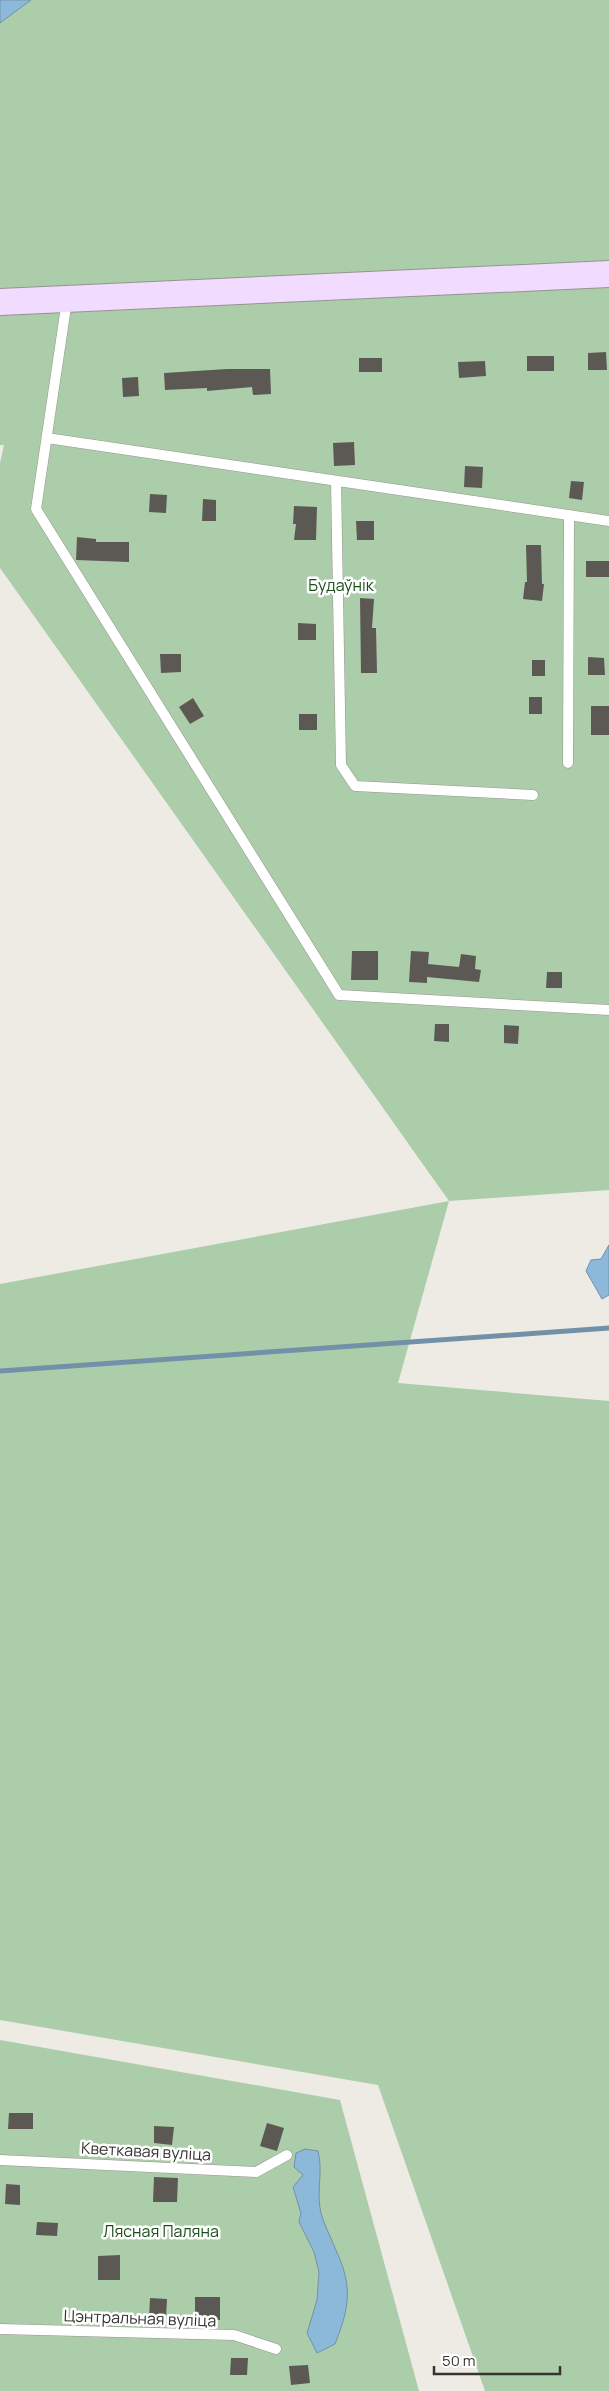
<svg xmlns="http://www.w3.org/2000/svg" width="609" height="2391" font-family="Manrope,sans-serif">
	<rect width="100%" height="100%" fill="#eeebe5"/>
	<path fill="#accdaa" d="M 0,0 L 609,0 L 609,1190 L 449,1201 L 398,1383 L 609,1401 L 609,2391 L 485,2391 L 378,2085 L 0,2020 L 0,1284 L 449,1201 L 0,568 L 0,463 L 4,445 L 0,445 Z
		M 0,2040 L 340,2100 L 419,2391 L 0,2391 Z"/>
	<path fill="#8cb9da" stroke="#7291a8" d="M 0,0 L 31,0 L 0,23 Z
		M 609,1245 L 609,1295 L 602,1299 L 586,1271 L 591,1260 L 601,1259 Z
		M 305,2149 L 318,2151 C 323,2170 317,2188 320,2208 C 322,2221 330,2235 335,2248 C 353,2286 350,2306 335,2344 L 317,2353 L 307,2333 L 317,2300 L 319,2272 L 314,2252 L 299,2222 L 301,2213 L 293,2187 L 303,2175 L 294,2167 L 296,2153 Z"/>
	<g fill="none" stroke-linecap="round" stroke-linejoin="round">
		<path stroke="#7291a8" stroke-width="5" d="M 0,1371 L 609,1328"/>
	</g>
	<path fill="#5c5954" d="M 606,352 L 607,370 L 588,370 L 588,353 Z
		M 527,356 L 554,356 L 554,371 L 527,371 Z
		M 359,358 L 382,358 L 382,372 L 359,372 Z
		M 485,361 L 486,376 L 459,378 L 458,362 Z
		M 227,369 L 270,369 L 271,394 L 253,395 L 252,387 L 207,391 L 207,388 L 165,390 L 164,373 Z
		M 138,377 L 139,396 L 123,397 L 122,378 Z
		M 354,442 L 355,465 L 334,466 L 333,443 Z
		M 465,466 L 483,467 L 482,488 L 464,487 Z
		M 571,481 L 584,482 L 582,500 L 569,498 Z
		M 150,494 L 167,495 L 166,513 L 149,512 Z
		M 203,499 L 216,500 L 216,521 L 202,521 Z
		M 294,506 L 317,507 L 316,540 L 294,540 L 296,524 L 293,524 Z
		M 356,521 L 374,521 L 374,540 L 357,540 Z
		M 77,537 L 96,539 L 96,542 L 129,542 L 129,562 L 76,560 Z
		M 526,545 L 541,545 L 542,584 L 544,584 L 542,601 L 523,599 L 525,582 L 527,582 Z
		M 586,561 L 609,561 L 609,577 L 586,577 Z
		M 360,598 L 374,599 L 372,628 L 376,628 L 377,673 L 361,673 Z
		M 298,623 L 316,624 L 316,640 L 298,640 Z
		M 160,654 L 181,654 L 181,672 L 161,673 Z
		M 588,657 L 604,658 L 605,675 L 588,675 Z
		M 532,660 L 545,660 L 545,676 L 532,676 Z
		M 529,697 L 542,697 L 542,714 L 529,714 Z
		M 193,698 L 204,716 L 190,724 L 179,707 Z
		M 591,706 L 609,706 L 609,735 L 591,735 Z
		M 299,714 L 317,714 L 317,730 L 299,730 Z
		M 352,951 L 378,951 L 378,980 L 351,980 Z
		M 411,951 L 429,952 L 428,964 L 459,967 L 461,954 L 476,956 L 475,969 L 481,970 L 479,982 L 427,977 L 427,983 L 409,982 Z
		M 547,972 L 562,972 L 562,988 L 546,988 Z
		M 435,1024 L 449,1024 L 449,1042 L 434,1041 Z
		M 504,1025 L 519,1026 L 518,1044 L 504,1043 Z
		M 9,2113 L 33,2113 L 33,2129 L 8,2129 Z
		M 267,2123 L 284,2128 L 277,2151 L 260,2146 Z
		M 154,2126 L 174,2127 L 172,2145 L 154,2143 Z
		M 154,2177 L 178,2178 L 177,2202 L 153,2202 Z
		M 6,2184 L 20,2185 L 20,2205 L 5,2204 Z
		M 37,2222 L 58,2223 L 57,2236 L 36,2235 Z
		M 120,2255 L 120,2280 L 98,2280 L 98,2256 Z
		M 195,2297 L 220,2297 L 220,2320 L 195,2320 Z
		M 150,2298 L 167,2299 L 166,2318 L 149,2318 Z
		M 231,2358 L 248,2358 L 247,2375 L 230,2375 Z
		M 308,2365 L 310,2383 L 291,2385 L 289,2366 Z"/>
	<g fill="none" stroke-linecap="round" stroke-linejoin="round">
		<g stroke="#97948f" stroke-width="11">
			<path id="lane" d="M 67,300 L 36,509 L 339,995 L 609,1010
				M 47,438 L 609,521
				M 336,481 L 341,765 L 355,786 L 533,795
				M 568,763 L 569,515
				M 0,2160 L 256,2172 L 287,2155
				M 0,2329 L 234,2335 L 276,2349"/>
		</g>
		<g stroke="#97948f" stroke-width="28">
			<path id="secondary" d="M 0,302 L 609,274"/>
		</g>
		<use href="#lane" stroke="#fff" stroke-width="10"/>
		<use href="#secondary" stroke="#f1dbfe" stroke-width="26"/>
	</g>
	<g text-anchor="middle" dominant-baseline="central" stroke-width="5" stroke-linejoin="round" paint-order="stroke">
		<g font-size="16" fill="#1b4e1b" stroke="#fff">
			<text x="341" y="585">Будаўнік</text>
			<text x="161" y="2231">Лясная Паляна</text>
		</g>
		<g font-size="16" fill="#353432" stroke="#fff">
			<text transform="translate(146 2151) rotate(3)">Кветкавая вуліца</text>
			<text transform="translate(140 2318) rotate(2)">Цэнтральная вуліца</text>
		</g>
	</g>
	<path d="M434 2366v8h126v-8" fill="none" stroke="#353432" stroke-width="2.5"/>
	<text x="442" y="2366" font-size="15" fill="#353432" stroke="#ffffff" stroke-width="4" paint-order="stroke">50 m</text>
</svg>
